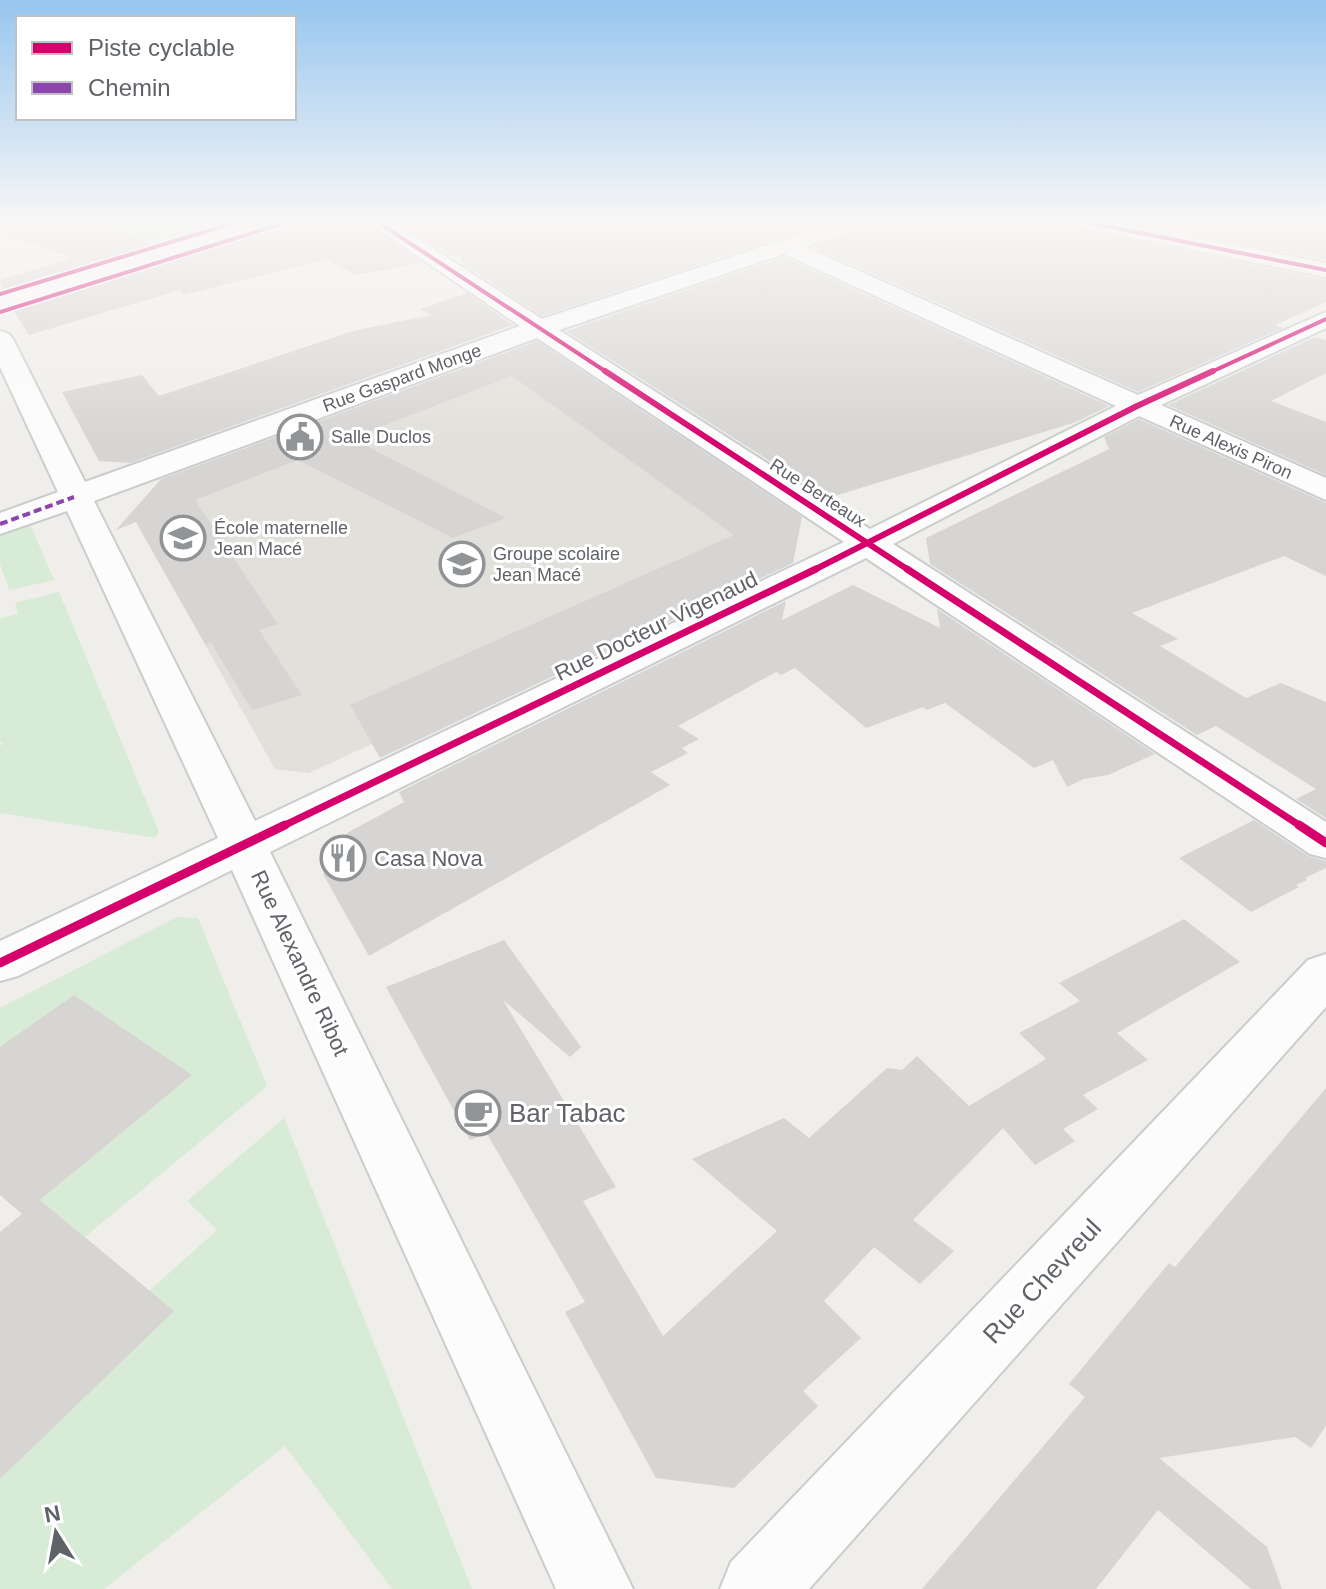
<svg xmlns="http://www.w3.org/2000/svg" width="1326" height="1589" font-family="Helvetica,sans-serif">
	<rect width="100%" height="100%" fill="#efeeea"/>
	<path fill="#e2e0da" d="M 512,354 L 760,503 L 697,594 L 309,773 L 275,769 L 131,513 Z"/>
	<path fill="#d8ebd6" d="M 64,219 L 247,219 L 122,258 L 96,251 Z
		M 30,524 L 54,580 L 9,590 L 0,564 L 0,535 Z
		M 59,592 L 159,832 L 155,838 L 0,813 L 0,746 L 3,743 L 0,742 L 0,618 L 18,614 L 15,603 Z
		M 177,917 L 198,918 L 267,1086 L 85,1237 L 40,1200 L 192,1075 L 0,1047 L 0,1008 Z
		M 284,1118 L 472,1589 L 392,1589 L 285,1446 L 104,1589 L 0,1589 L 0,1479 L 149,1291 L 217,1230 L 187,1201 Z"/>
	<path fill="#d6d5d3" d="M 0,219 L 101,219 L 154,246 L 3,293 L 0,280 L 72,258 L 0,232 Z
		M 323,219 L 360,219 L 422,263 L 356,275 L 326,259 L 184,295 L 180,290 L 29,335 L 14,311 L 224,243 Z
		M 394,219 L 836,219 L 542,316 L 462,263 L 460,256 L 453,257 Z
		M 881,219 L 1031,219 L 1326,280 L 1326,302 L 1275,325 L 1283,328 L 1138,392 L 813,247 L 876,226 Z
		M 1134,219 L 1326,219 L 1326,260 L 1130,221 Z
		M 784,257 L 1109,406 L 1076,422 L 828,498 L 566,331 Z
		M 467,293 L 513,325 L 130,463 L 99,461 L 62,392 L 142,375 L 159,396 L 353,331 L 431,315 L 420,309 Z
		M 1315,337 L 1326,340 L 1326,373 L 1271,401 L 1326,422 L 1326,475 L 1168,405 Z
		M 537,341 L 802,517 L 793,563 L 380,758 L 350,705 L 734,535 L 512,376 L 351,438 L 506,518 L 453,538 L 298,460 L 195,500 L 278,624 L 259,630 L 302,695 L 252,710 L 211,643 L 205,644 L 136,522 L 116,530 L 161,479 Z
		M 1139,419 L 1326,503 L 1326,576 L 1284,556 L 1132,613 L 1178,639 L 1160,646 L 1246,698 L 1281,683 L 1326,702 L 1326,818 L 1296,799 L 1316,789 L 1216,726 L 1197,735 L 930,564 L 926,538 L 1109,449 L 1104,437 Z
		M 853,585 L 940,628 L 937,609 L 1155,754 L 1108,775 L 1084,779 L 1067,787 L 1053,760 L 1034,768 L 945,703 L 927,710 L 923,707 L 866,728 L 795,668 L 781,675 L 776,672 L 678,726 L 699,739 L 682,748 L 688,753 L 651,772 L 670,785 L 369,956 L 323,874 L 347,833 L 404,802 L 399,792 L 786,601 L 782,620 Z
		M 1254,820 L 1308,856 L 1326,861 L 1326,868 L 1305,878 L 1307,880 L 1296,885 L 1299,887 L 1251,912 L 1179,858 Z
		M 1184,919 L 1240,962 L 1117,1033 L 1148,1060 L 1083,1095 L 1098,1109 L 1063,1129 L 1075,1141 L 1035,1165 L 1003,1128 L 913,1220 L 954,1251 L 920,1284 L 874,1247 L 824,1301 L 861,1338 L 803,1391 L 818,1406 L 734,1488 L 656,1478 L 565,1312 L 585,1302 L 487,1134 L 470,1140 L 386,987 L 504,940 L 581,1047 L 570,1057 L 503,1000 L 616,1187 L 583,1201 L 663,1336 L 777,1231 L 692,1159 L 784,1118 L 809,1138 L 887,1068 L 902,1070 L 917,1056 L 969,1106 L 1046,1059 L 1019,1033 L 1080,1001 L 1059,983 Z
		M 74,995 L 192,1075 L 40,1200 L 174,1311 L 0,1479 L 0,1232 L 22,1214 L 0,1195 L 0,1047 Z
		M 1326,1088 L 1326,1426 L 1311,1448 L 1295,1437 L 1159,1458 L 1267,1547 L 1282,1589 L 1251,1589 L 1158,1510 L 1096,1589 L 922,1589 L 1085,1397 L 1069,1384 L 1169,1263 L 1175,1267 Z"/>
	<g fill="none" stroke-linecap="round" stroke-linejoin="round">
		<g stroke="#cbcccc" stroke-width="4">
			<path id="minor" d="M 248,219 L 280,219 L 277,223 L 0,312 L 0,297 Z
				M 363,219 L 388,219 L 542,319 L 846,219 L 878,219 L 875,223 L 805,247 L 1138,395 L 1326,312 L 1326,328 L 1161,405 L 1326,478 L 1326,500 L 1139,416 L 893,544 L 1326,822 L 1326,858 L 1310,854 L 866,558 L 270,852 L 633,1589 L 556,1589 L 232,870 L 18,976 L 0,981 L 0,941 L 218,838 L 67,511 L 0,534 L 0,513 L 58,492 L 0,367 L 0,331 L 9,334 L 13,339 L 85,482 L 520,326 ZM 784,254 L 1116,406 L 870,529 L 559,330 ZM 537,338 L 844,542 L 255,821 L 94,501 Z
				M 1326,954 L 1326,1007 L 809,1589 L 720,1589 L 731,1562 L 1308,960 Z"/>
		</g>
		<g stroke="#d7ceb8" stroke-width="4">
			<path id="major" d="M 1060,219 L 1103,219 L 1326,263 L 1326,277 L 1070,225 Z"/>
		</g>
		<use href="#minor" fill="#fdfcfc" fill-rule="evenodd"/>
		<use href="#major" fill="#f4f2e9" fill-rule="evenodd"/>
		<path stroke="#8e44ad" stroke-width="4" stroke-dasharray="8 4" stroke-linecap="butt" d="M 0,524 L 74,497"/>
		<g stroke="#fff" stroke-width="7">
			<path id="cycleway-far3" d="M 373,219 L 608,373
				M 1070,219 L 1326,270
				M 0,294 L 247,219
				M 0,312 L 297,219
				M 1209,373 L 1326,319"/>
		</g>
		<g stroke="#fff" stroke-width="9">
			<path id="cycleway-far2" d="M 605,371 L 910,571
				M 812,571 L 1137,406 L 1213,371"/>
		</g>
		<g stroke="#fff" stroke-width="12">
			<path id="cycleway-far1" d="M 907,569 L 1302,827
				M 281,827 L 816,569"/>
		</g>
		<g stroke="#fff" stroke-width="14">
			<path id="cycleway" d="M 1299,825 L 1326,843
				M 0,963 L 285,825"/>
		</g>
		<use href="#cycleway-far3" stroke="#d6006c" stroke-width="4"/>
		<use href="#cycleway-far2" stroke="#d6006c" stroke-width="6"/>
		<use href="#cycleway-far1" stroke="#d6006c" stroke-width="7"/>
		<use href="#cycleway" stroke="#d6006c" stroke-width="9"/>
	</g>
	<linearGradient id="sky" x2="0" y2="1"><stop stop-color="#97c6ef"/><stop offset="0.5" stop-color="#f8f7f6"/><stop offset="1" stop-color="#f8f7f6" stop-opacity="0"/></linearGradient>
	<rect width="1326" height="442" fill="url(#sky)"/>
	<defs>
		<g id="civic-ring" transform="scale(2.3)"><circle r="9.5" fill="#fff" stroke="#919496" stroke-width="1.5"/><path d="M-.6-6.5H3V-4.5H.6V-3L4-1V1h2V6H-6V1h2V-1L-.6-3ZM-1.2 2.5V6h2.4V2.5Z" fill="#919496"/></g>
		<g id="school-ring" transform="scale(2.3)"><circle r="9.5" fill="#fff" stroke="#919496" stroke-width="1.5"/><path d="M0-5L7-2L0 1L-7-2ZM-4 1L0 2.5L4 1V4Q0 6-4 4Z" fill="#919496"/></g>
		<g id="restaurant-ring" transform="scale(2.3)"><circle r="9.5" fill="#fff" stroke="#919496" stroke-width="1.5"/><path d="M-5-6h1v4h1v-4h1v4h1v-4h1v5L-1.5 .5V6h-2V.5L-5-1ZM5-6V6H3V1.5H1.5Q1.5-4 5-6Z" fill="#919496"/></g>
		<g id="cafe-ring" transform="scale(2.3)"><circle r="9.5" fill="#fff" stroke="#919496" stroke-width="1.5"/><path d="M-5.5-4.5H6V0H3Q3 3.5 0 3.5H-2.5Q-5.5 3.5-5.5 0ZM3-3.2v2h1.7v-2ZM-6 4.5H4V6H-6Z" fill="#919496"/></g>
	</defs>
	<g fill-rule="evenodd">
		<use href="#civic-ring" x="300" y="437"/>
		<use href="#school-ring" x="183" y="538"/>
		<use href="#school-ring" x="462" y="564"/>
		<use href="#restaurant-ring" x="343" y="858"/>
		<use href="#cafe-ring" x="478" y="1113"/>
	</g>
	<g text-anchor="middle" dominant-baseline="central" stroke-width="6" stroke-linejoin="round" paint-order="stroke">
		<g font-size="18" fill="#5f6368" stroke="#fff">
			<text transform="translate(402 378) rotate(-20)">Rue Gaspard Monge</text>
			<text transform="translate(1231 447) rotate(24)">Rue Alexis Piron</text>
			<text transform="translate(818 493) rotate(33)">Rue Berteaux</text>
		</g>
		<g font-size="18" fill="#5f6368" stroke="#fff" text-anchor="start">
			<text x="331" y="437">Salle Duclos</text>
			<text x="214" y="528">École maternelle<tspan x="214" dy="21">Jean Macé</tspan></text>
			<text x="493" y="554">Groupe scolaire<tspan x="493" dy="21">Jean Macé</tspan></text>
		</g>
		<g font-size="22" fill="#5f6368" stroke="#fff">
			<text transform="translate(656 626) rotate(-26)">Rue Docteur Vigenaud</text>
			<text transform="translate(300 963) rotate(65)">Rue Alexandre Ribot</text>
		</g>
		<g font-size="22" fill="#5f6368" stroke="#fff" text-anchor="start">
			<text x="374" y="858">Casa Nova</text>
		</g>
		<g font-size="26" fill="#5f6368" stroke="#fff" text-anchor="start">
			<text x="509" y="1113">Bar Tabac</text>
		</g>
		<g font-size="26" fill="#5f6368" stroke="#fff">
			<text transform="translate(1042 1281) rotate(-47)">Rue Chevreul</text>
		</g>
	</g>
	<rect x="16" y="16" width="280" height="104" fill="#ffffff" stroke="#bfc1c3" stroke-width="2"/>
	<rect x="32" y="42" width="40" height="12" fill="#d6006c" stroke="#bfc1c3" stroke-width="2"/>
	<text x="88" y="56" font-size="24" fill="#5f6368">Piste cyclable</text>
	<rect x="32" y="82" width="40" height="12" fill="#8e44ad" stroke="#bfc1c3" stroke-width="2"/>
	<text x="88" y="96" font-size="24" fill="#5f6368">Chemin</text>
	<g transform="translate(56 1533) rotate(349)" stroke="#ffffff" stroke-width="6" paint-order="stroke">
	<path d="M0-6L14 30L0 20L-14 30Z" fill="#5f6368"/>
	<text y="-12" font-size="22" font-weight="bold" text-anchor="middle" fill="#5f6368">N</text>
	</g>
</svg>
